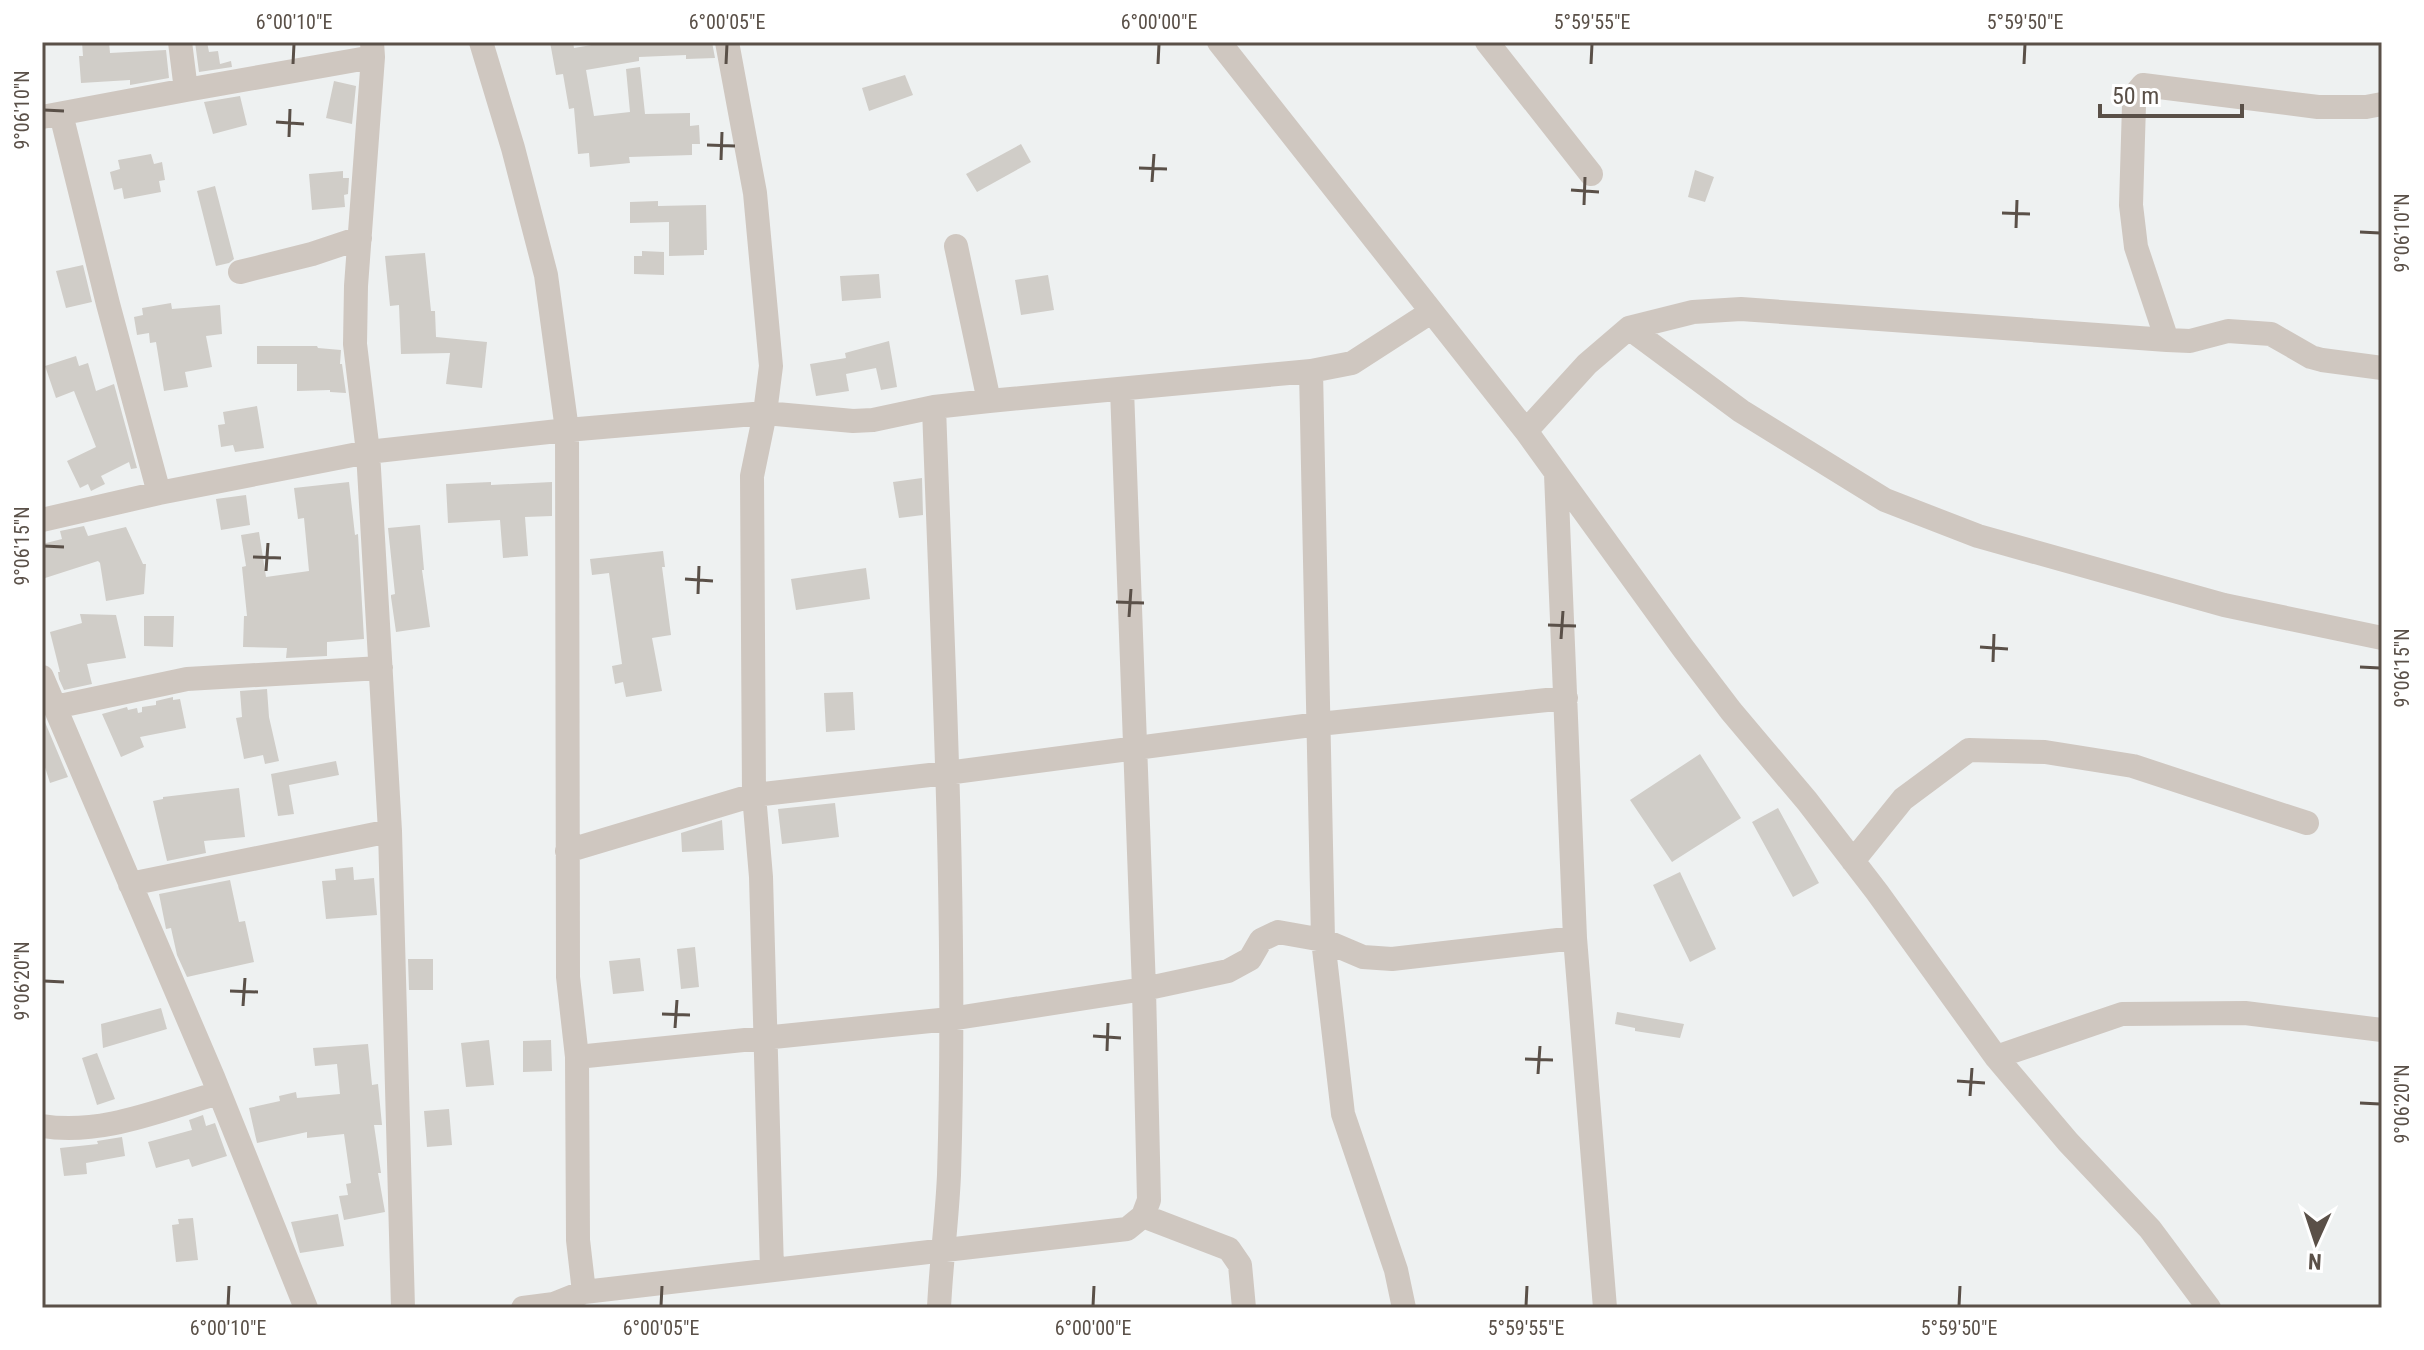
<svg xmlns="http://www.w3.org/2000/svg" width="2424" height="1350" font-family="'Roboto Condensed',sans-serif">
	<rect width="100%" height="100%" fill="#eef1f1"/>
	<path fill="#d0cdc8" d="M 82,42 L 109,42 L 110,53 L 166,50 L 169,78 L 130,85 L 130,80 L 81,83 L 79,56 L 83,56 Z
		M 195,42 L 207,42 L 209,52 L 218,51 L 220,64 L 231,61 L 232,67 L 199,72 Z
		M 550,42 L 573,42 L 574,48 L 609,42 L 712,42 L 715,58 L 686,59 L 686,55 L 639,57 L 639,61 L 586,70 L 594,116 L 630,112 L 626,69 L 640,67 L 645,114 L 690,113 L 690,126 L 699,125 L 700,144 L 692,144 L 692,155 L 629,157 L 630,163 L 590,167 L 589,153 L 578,154 L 574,108 L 569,109 L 563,74 L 556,75 Z
		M 905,75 L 913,95 L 869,111 L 862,88 Z
		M 334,81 L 356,86 L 352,124 L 326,118 Z
		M 240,96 L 247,125 L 213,134 L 204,102 Z
		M 1021,144 L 1031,162 L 977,192 L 966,174 Z
		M 151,154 L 154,164 L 162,162 L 165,180 L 159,181 L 161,192 L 124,199 L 122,188 L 114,190 L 110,172 L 120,169 L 118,160 Z
		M 1695,170 L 1714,177 L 1705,202 L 1688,197 Z
		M 343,171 L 343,178 L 349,178 L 348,194 L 344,195 L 345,207 L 312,210 L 309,174 Z
		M 215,186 L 234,259 L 229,263 L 216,266 L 197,191 Z
		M 658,201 L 658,206 L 706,205 L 707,250 L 704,250 L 704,255 L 669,256 L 669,222 L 630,223 L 630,202 Z
		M 642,251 L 664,252 L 664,275 L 634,274 L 634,256 L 642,256 Z
		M 425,253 L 431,311 L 435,311 L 436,337 L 487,342 L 482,388 L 446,384 L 450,353 L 401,354 L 399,305 L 390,306 L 385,256 Z
		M 83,265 L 92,302 L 66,308 L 56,271 Z
		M 879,274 L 881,298 L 842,301 L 840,276 Z
		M 1048,275 L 1054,310 L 1021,315 L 1015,280 Z
		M 171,303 L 172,309 L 220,305 L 222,334 L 206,336 L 212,367 L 185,372 L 188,387 L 164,391 L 156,342 L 150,343 L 149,333 L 137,335 L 134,317 L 143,315 L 142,308 Z
		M 889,341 L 897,387 L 881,390 L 876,368 L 846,374 L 849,391 L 816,396 L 810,364 L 846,358 L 845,353 Z
		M 257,346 L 317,346 L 318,348 L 341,350 L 340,364 L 342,364 L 346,393 L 330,392 L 330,390 L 297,391 L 297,364 L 257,364 Z
		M 76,356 L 79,366 L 88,363 L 96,391 L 114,384 L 137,468 L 131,469 L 129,462 L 101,476 L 105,484 L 91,491 L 88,484 L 80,488 L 67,461 L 96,447 L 74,391 L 56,398 L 45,366 Z
		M 257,406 L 264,448 L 235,452 L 233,445 L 221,447 L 218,425 L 225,424 L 223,412 Z
		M 922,478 L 923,515 L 899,518 L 893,482 Z
		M 349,482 L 355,535 L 358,534 L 364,639 L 327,642 L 327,656 L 286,658 L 287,648 L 243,647 L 244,616 L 247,616 L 242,567 L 246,566 L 241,535 L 259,532 L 266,577 L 309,571 L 304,518 L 298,519 L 294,488 Z
		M 491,482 L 491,485 L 552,482 L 552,516 L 525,517 L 528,556 L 503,558 L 500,520 L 448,523 L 446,484 Z
		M 246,495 L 250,525 L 221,530 L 216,499 Z
		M 420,525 L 424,570 L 422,570 L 430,627 L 396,632 L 391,597 L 391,595 L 395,594 L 388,528 Z
		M 84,526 L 88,536 L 126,527 L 143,564 L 146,564 L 144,594 L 106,601 L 100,563 L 98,561 L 42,579 L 42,544 L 62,539 L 60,531 Z
		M 663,551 L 665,567 L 662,567 L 671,635 L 652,638 L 662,691 L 626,697 L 623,682 L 615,684 L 612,666 L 622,664 L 609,573 L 592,575 L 590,559 Z
		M 866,568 L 870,599 L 796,610 L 791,579 Z
		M 80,614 L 116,615 L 126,658 L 87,664 L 92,684 L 64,690 L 59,679 L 58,672 L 60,672 L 50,632 L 82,623 Z
		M 144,616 L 174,616 L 173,647 L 144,646 Z
		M 267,689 L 269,717 L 279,761 L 265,764 L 263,755 L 244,759 L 236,718 L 242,717 L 240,691 Z
		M 853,692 L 855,730 L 826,732 L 824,693 Z
		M 173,697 L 173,700 L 180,699 L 186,728 L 140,737 L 144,747 L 121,757 L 102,714 L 127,707 L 128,710 L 137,708 L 138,713 L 142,712 L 142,707 L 156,705 L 156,701 Z
		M 42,715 L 68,777 L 50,783 L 42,758 Z
		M 1700,754 L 1741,818 L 1672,862 L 1630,800 Z
		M 336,761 L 339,775 L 289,785 L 294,814 L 278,816 L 271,774 Z
		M 239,788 L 245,837 L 204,841 L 206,853 L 167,861 L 153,801 L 163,799 L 163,797 Z
		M 835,803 L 839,837 L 782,844 L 778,809 Z
		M 1778,808 L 1819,883 L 1793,897 L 1752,822 Z
		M 722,820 L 724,850 L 682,852 L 681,833 Z
		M 353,867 L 354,880 L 374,878 L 377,915 L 326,919 L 322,881 L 336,880 L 335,869 Z
		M 1680,872 L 1716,949 L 1690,962 L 1653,885 Z
		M 230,880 L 239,922 L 245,921 L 254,962 L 187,977 L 177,955 L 171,928 L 166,929 L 159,894 Z
		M 695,947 L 699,987 L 681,989 L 677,949 Z
		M 640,958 L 644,991 L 613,994 L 609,961 Z
		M 408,959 L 433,959 L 433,990 L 409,990 Z
		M 161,1008 L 167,1029 L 103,1048 L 101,1024 Z
		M 1617,1012 L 1684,1024 L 1680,1038 L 1635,1031 L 1635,1028 L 1615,1024 Z
		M 489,1040 L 494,1085 L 466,1087 L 461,1043 Z
		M 551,1040 L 552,1071 L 523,1072 L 523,1041 Z
		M 368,1044 L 372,1085 L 378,1084 L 382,1125 L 374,1125 L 381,1173 L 378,1173 L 385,1212 L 344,1220 L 339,1196 L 348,1195 L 346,1184 L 351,1183 L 344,1134 L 307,1138 L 307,1132 L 257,1143 L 249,1108 L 280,1101 L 279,1096 L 296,1092 L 297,1098 L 340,1094 L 337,1064 L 315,1066 L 313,1048 Z
		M 97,1053 L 115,1099 L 97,1105 L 82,1058 Z
		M 449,1109 L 452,1145 L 427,1147 L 424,1111 Z
		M 203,1115 L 206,1126 L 215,1123 L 227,1156 L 192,1167 L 189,1159 L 156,1168 L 148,1142 L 192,1130 L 189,1120 Z
		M 122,1137 L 125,1156 L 86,1163 L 87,1174 L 64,1176 L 60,1148 L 98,1144 L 97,1141 Z
		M 338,1214 L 344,1246 L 300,1253 L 291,1222 Z
		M 193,1218 L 198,1260 L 176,1262 L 172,1225 L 179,1224 L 178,1219 Z"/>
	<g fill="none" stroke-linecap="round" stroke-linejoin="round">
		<path stroke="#cfc7c0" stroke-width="24" d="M 180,42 L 186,90 L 373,57
			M 372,42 L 373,57 L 356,286 L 355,344 L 368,452 L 390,831 L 403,1308
			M 1219,42 L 1526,431 L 1683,648 L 1731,711 L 1807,801 L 1877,892 L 1996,1057 L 2068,1142 L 2150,1229 L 2209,1308
			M 1487,42 L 1591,174
			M 61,114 L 108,304 L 159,493
			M 42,117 L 186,90
			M 956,246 L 989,401
			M 240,272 L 312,254 L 360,238
			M 1629,328 L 1741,411 L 1885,500 L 1978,536 L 2224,605 L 2382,638
			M 2167,340 L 2136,247 L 2131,205 L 2134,105 L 2138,91 L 2143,85 L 2318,107 L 2366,107 L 2382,104
			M 1311,371 L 1323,940 L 1343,1114 L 1396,1270 L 1404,1308
			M 934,407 C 943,663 957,920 949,1175 C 947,1220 941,1264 939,1308
			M 1526,431 L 1587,364 L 1629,328 L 1693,312 L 1741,309 L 2167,340 L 2190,341 L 2228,331 L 2271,334 L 2311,357 L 2322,360 L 2382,368
			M 1556,474 L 1575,938 L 1605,1308
			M 42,520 L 159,493 L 368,452 L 567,430 L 546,275 L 513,148 L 481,42
			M 42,677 L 213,1077 L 306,1308
			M 55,707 L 187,679 L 381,668
			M 567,851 L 754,795 L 947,773 L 1319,724 L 1566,698
			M 1853,861 L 1903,799 L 1969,750 L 2045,752 L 2133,766 L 2307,823
			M 130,884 L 390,831
			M 577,1057 L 950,1019 L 1144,989 L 1228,971 L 1250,959 L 1261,940 L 1278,932 L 1323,940 L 1363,957 L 1392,959 L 1575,938
			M 1996,1057 L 2122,1014 L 2245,1013 L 2382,1030
			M 42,1126 C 102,1136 162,1109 219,1093
			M 1143,1216 L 1229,1249 L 1240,1265 L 1244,1308
			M 772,1270 L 761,877 L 754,795 L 752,476 L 765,413 L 853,421 L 873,420 L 934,407 L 989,401 L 1311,371 L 1352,363 L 1431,312
			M 584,1292 L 578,1240 L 577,1057 L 568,977 L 567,430 L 765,413 L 771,366 L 755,193 L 727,42
			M 523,1308 L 554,1304 L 584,1292 L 1127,1229 L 1143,1216 L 1149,1200 L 1144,989 L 1122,389"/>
	</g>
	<path fill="none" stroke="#5a5048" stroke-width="3" d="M 293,64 L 294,44M 726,64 L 727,44M 1158,64 L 1159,44M 1591,64 L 1592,44M 2024,64 L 2025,44M 44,110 L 64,111M 276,122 L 304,124M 289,137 L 290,109M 707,145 L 735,146M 721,160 L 722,132M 1139,168 L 1167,169M 1152,182 L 1154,154M 1571,190 L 1599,192M 1584,205 L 1585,177M 2002,213 L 2030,214M 2016,228 L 2017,200M 2360,232 L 2380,233M 44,546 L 64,547M 253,557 L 281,558M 266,571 L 268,543M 685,579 L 713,581M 698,594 L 699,566M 1116,602 L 1144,603M 1129,617 L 1131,589M 1548,625 L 1576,626M 1561,639 L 1563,611M 1980,647 L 2008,649M 1993,662 L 1994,634M 2360,667 L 2380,668M 44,981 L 64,982M 230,991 L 258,992M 243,1006 L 245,978M 662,1014 L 690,1015M 675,1028 L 677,1000M 1093,1036 L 1121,1038M 1107,1051 L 1108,1023M 1525,1059 L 1553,1060M 1538,1074 L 1540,1046M 1957,1081 L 1985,1083M 1970,1096 L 1972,1068M 2360,1103 L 2380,1104M 228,1306 L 229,1286M 661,1306 L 662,1286M 1093,1306 L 1094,1286M 1526,1306 L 1527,1286M 1959,1306 L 1960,1286"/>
	<rect width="2424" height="1350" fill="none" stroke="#ffffff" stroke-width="88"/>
	<g transform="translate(2316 1242) rotate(183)" stroke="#ffffff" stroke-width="6" paint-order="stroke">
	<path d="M0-6L14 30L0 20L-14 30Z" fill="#5a5048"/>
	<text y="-12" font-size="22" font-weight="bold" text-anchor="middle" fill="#5a5048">N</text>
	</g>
	<path d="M2100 104v12h142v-12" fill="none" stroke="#5a5048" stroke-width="4"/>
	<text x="2112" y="104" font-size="24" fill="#5a5048" stroke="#ffffff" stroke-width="6" paint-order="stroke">50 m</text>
	<rect x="44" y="44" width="2336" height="1262" fill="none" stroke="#5a5048" stroke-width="3"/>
	<g font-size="20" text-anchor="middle" fill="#5a5048">
		<text x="294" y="29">6°00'10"E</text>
		<text x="727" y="29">6°00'05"E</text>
		<text x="1159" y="29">6°00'00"E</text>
		<text x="1592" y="29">5°59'55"E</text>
		<text x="2025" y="29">5°59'50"E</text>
		<text transform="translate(22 110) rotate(-90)" y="7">9°06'10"N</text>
		<text transform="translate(2402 233) rotate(-90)" y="7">9°06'10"N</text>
		<text transform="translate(22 546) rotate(-90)" y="7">9°06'15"N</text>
		<text transform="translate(2402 668) rotate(-90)" y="7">9°06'15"N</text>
		<text transform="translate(22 981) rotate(-90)" y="7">9°06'20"N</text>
		<text transform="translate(2402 1104) rotate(-90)" y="7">9°06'20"N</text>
		<text x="228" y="1335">6°00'10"E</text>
		<text x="661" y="1335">6°00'05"E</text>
		<text x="1093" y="1335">6°00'00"E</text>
		<text x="1526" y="1335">5°59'55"E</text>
		<text x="1959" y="1335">5°59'50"E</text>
	</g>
</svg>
